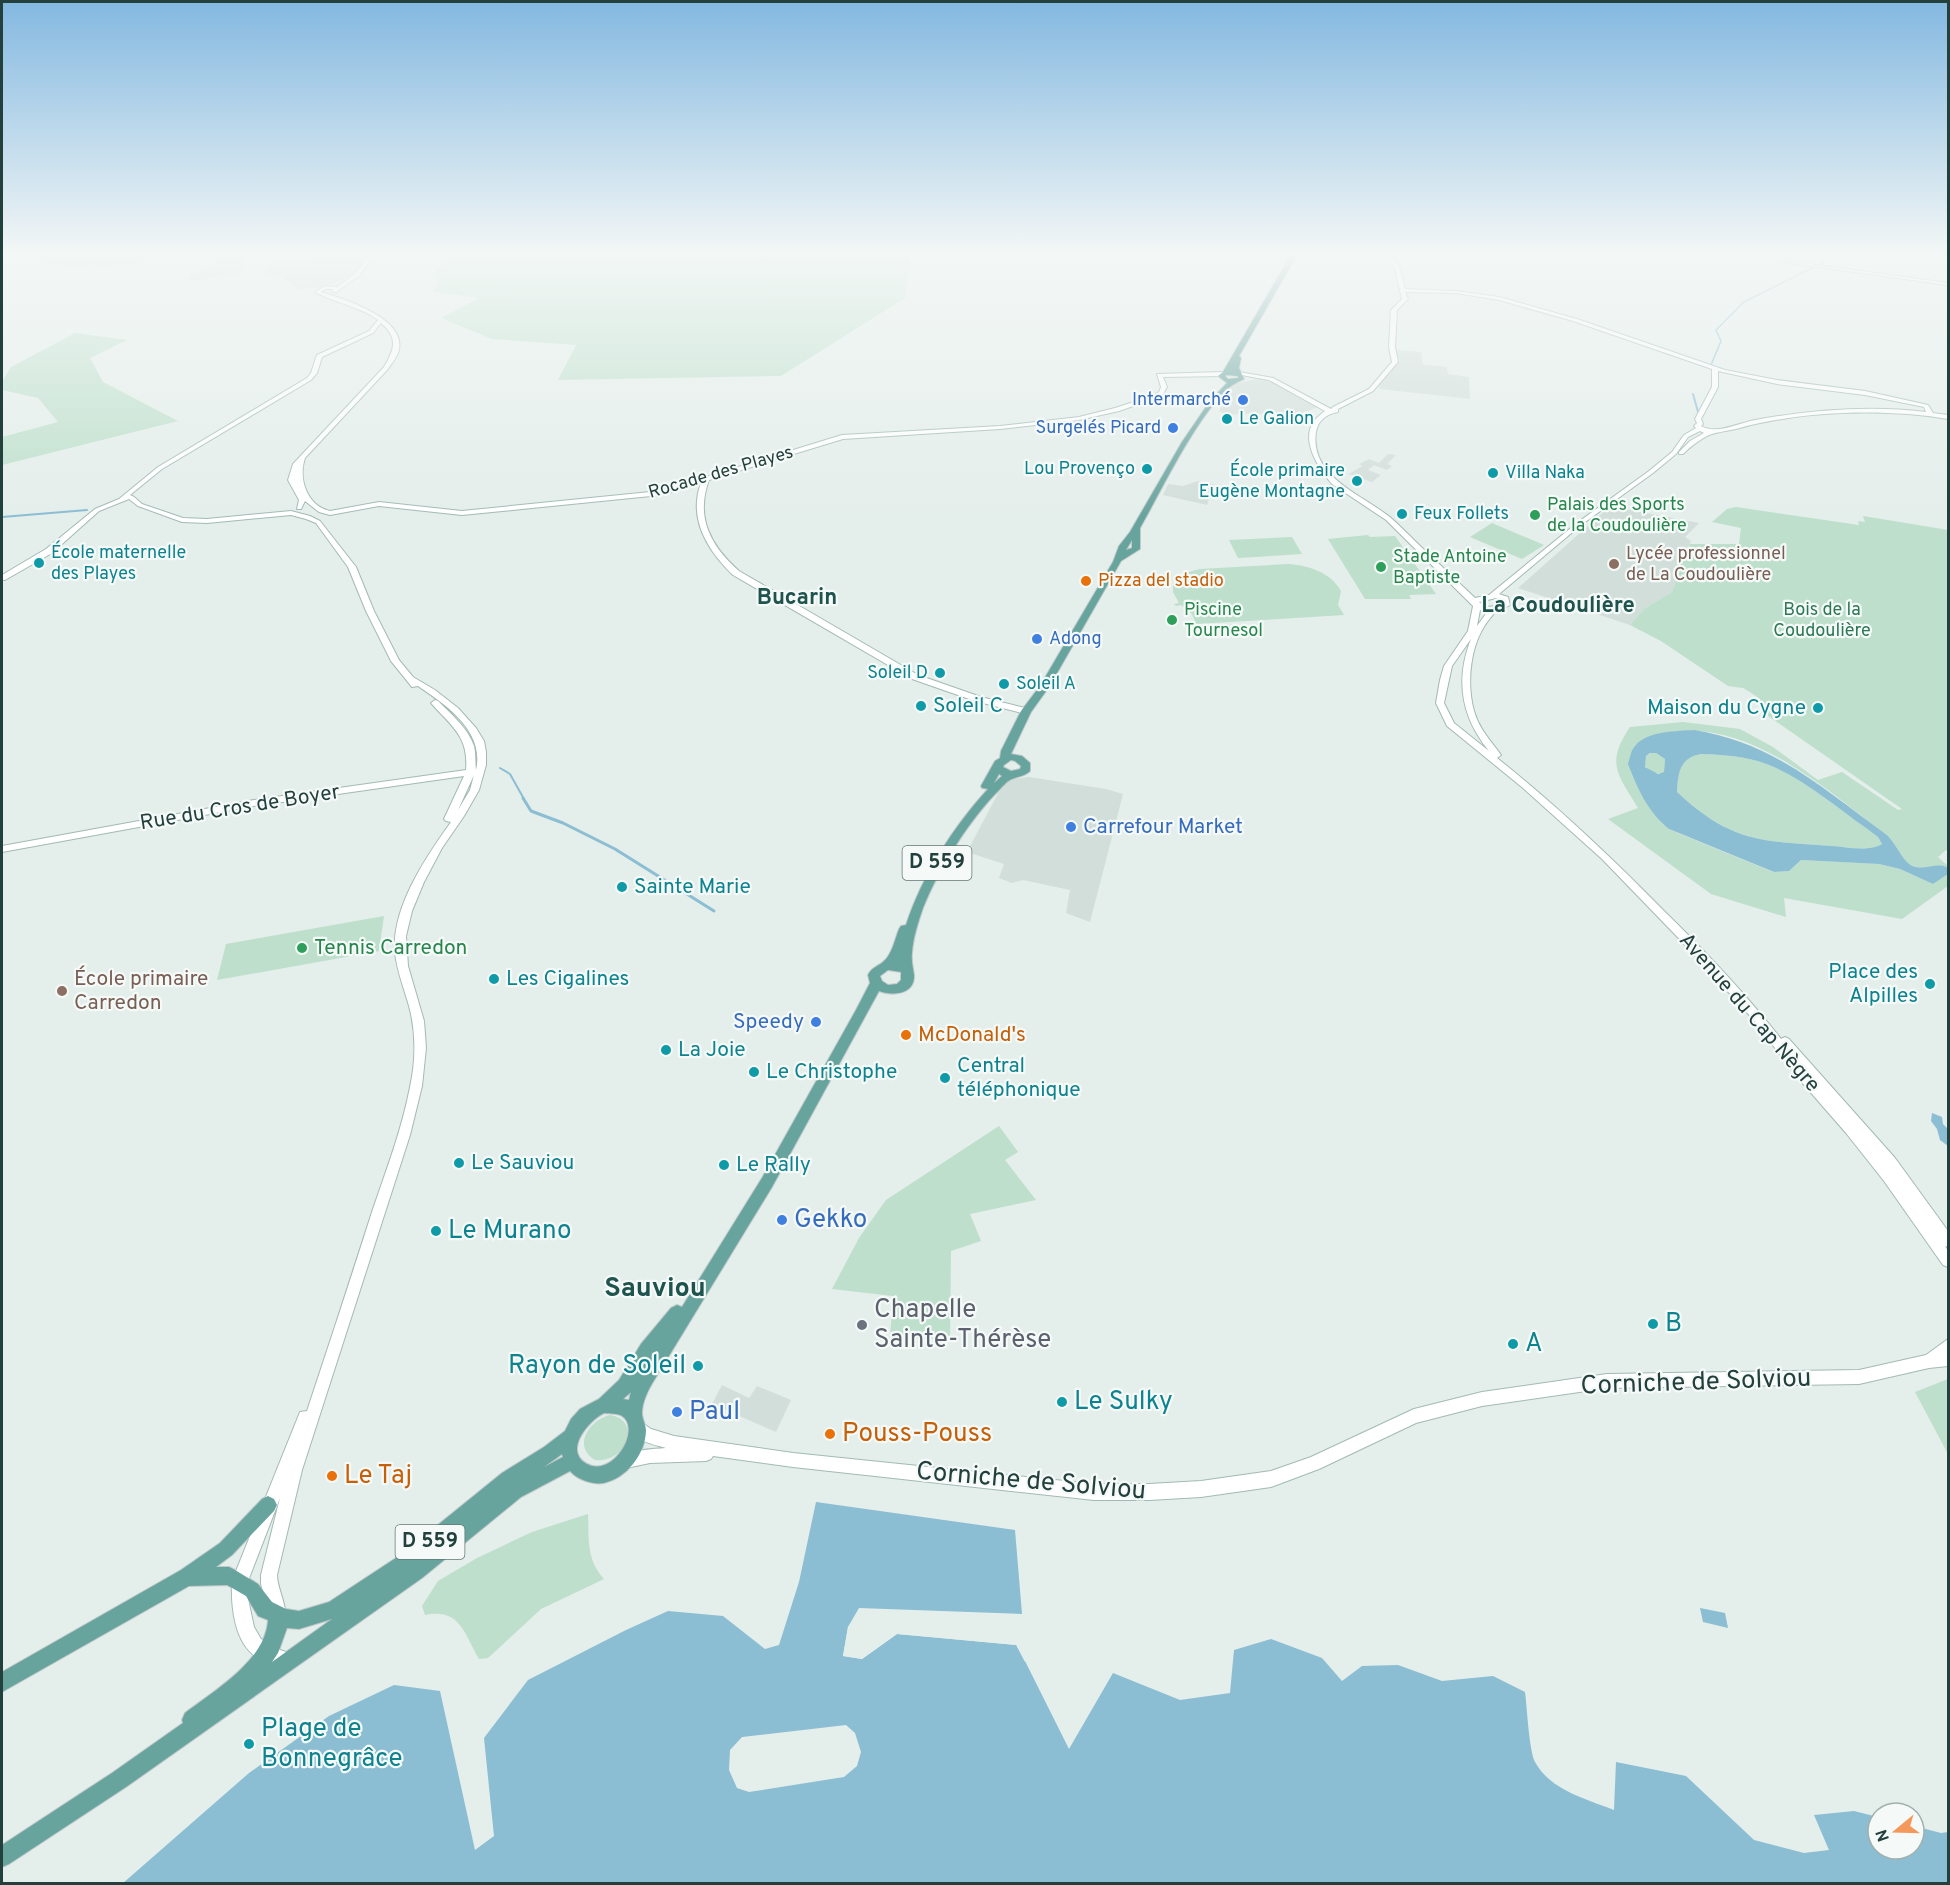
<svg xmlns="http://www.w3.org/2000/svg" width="1950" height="1885" font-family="Overpass,sans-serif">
	<rect width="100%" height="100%" fill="#e4eeeb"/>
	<path fill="#d2deda" d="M 2,253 L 157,253 L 151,262 L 95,269 L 39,266 L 44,262 L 25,263 L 30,257 L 7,257 L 2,260 Z
		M 216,253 L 247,253 L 240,274 L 190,281 L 191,274 L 214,266 Z
		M 311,253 L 370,253 L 352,276 L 327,286 L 299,290 L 281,276 L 269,276 L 262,273 L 271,262 L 306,261 Z
		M 1395,350 L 1421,352 L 1423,365 L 1447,367 L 1448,374 L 1469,377 L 1470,399 L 1380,389 L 1378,386 L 1400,361 Z
		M 1256,379 L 1267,379 L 1276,383 L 1318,407 L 1282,421 L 1258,413 L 1226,415 L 1219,411 L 1230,387 L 1234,384 Z
		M 1388,454 L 1396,455 L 1387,464 L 1392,466 L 1387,470 L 1374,465 L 1368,470 L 1381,475 L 1372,482 L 1349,474 L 1362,466 L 1359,464 L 1369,459 L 1379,463 Z
		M 1198,481 L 1214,484 L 1207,505 L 1163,495 L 1168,484 L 1183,486 Z
		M 1614,507 L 1699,523 L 1685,537 L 1691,541 L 1672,592 L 1644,609 L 1630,625 L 1518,588 L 1608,508 Z
		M 1029,777 L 1106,789 L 1123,794 L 1090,922 L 1066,913 L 1070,890 L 1023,880 L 1012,883 L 999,878 L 1004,864 L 967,852 L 1003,784 L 1014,779 Z
		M 722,1385 L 749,1398 L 757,1386 L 791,1400 L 776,1432 L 712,1404 Z"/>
	<path fill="#bddfcb" d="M 458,253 L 675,253 L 672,256 L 683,253 L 911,253 L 905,298 L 781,376 L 558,380 L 576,345 L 492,339 L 441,318 L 479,298 L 434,292 L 438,279 L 435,271 Z
		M 75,333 L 127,340 L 90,358 L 103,382 L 178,421 L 2,465 L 2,437 L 58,422 L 38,398 L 2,390 L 2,382 L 11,367 Z
		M 1736,507 L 1859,525 L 1858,521 L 1865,522 L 1863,516 L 1948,530 L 1948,851 L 1946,850 L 1938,857 L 1948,866 L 1948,868 C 1935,861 1920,875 1907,862 C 1901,856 1895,843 1887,835 C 1827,791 1752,720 1671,732 C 1658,734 1644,737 1634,747 L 1669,829 L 1680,834 L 1773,872 L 1789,871 L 1801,860 L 1879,864 L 1900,869 L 1933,884 L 1948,874 L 1948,886 L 1902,919 L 1784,898 L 1786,917 L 1711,894 L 1608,819 L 1638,808 C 1618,774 1605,764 1630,727 L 1683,722 L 1740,729 L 1773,747 L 1818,780 L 1842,772 L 1898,810 L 1902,809 L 1764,713 L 1760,699 L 1750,692 L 1743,688 L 1728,686 L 1661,641 L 1630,625 L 1644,609 L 1672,592 L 1690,544 L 1739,544 L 1741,528 L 1712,522 L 1727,509 Z
		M 1492,523 L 1544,545 L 1522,559 L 1470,537 Z
		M 1368,535 L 1370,537 L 1395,536 L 1436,594 L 1409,595 L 1411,599 L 1365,599 L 1328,539 Z
		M 1292,537 L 1302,554 L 1238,558 L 1229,540 Z
		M 1289,564 C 1310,566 1330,572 1341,591 L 1338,605 L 1344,615 L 1196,624 L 1192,614 L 1181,605 L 1176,606 L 1174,604 L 1179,603 L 1173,592 L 1173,584 L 1185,573 L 1200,569 Z
		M 1651,753 L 1656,753 L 1665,759 L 1664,772 C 1655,775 1651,772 1645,766 L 1646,756 Z
		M 1701,754 C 1724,755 1747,756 1769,765 C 1804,779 1836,807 1866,828 L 1878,837 L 1882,844 C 1868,852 1848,847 1832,846 C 1760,841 1733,843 1677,792 C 1678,772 1680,758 1701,754 Z
		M 384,916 L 379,951 L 217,980 L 226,944 Z
		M 999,1126 L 1018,1152 L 1005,1160 L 1036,1200 L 970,1214 L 981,1241 L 951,1251 L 950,1339 L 890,1338 L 893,1296 L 832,1289 L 859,1238 L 886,1200 Z
		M 1948,1379 L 1948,1454 L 1915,1392 Z
		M 610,1415 C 643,1420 626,1464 595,1460 C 572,1447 589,1420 610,1415 Z
		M 588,1514 C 589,1539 586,1559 604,1579 L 541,1609 L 488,1658 L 479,1659 C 464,1633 460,1608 425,1615 L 422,1606 L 438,1581 L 477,1558 L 532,1532 Z"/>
	<path fill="#8bbdd3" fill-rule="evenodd" d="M 1694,730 C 1775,743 1823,789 1887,835 C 1895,843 1901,856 1907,862 C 1920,875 1936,860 1948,868 L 1948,874 L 1933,884 L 1900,869 L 1879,864 L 1801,860 L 1789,871 L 1774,872 L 1669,829 C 1647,811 1638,789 1628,764 C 1630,758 1631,750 1635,746 C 1647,731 1677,731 1694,730 ZM 1650,753 L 1656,753 L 1665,759 L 1664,772 L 1658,774 L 1645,767 L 1646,756 ZM 1701,754 C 1724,755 1747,756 1769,765 C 1804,779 1836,807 1866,828 L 1878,837 L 1882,844 C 1868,852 1847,847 1832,846 C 1761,841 1732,843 1677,792 C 1678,772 1680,758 1701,754 Z
		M 1932,1113 L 1942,1117 L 1943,1124 L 1948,1129 L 1948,1146 L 1940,1140 L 1937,1129 L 1931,1121 Z
		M 816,1502 L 1015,1530 L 1022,1614 L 859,1608 L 848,1627 L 843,1656 L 862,1659 L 897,1634 L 1017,1645 L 1069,1749 L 1113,1673 L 1180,1700 L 1230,1693 L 1234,1650 L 1271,1639 L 1322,1658 L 1342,1681 L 1362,1666 L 1398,1665 L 1442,1681 L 1493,1676 L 1525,1692 C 1527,1707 1529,1750 1535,1762 C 1550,1790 1586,1799 1614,1810 L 1616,1762 L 1686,1776 L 1754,1840 L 1804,1853 L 1829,1850 L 1814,1815 L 1854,1811 L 1878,1817 L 1878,1849 L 1914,1849 L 1914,1826 L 1941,1833 L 1948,1832 L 1948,1884 L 122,1884 L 249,1773 L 329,1716 L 394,1685 L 440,1691 L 475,1850 L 494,1836 L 484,1738 L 528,1680 L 626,1630 L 668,1611 L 723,1616 L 765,1649 L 779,1645 L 799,1582 Z
		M 1700,1608 L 1725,1613 L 1728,1628 L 1703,1622 Z"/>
	<path fill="#e4eeeb" d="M 852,1621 L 855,1621 L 851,1628 L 846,1654 L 861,1656 L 897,1631 L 1017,1642 L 1027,1659 L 1025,1662 L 1016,1645 L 897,1634 L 862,1659 L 843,1656 L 848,1627 Z
		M 846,1725 L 855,1733 L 861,1752 L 857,1766 L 844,1777 L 749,1792 L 737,1788 L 729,1770 L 730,1750 L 742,1737 Z"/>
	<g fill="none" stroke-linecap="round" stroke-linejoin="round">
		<path stroke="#8bbdd3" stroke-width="1.5" d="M 1820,265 L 1832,253
			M 1711,365 L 1721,341 L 1716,330 L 1744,302 L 1816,266"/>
		<path stroke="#8bbdd3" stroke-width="2" d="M 1693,394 L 1698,412
			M 2,517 L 87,510
			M 500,768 L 510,774 L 524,799"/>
		<path stroke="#8bbdd3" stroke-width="3" d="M 523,798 L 531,811 L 563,823 L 615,849 L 714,911"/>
		<g stroke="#a2bab5" stroke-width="2">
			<path id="secondary" d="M 371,253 L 375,253 L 360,275 L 336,292 L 332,292 L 333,289 L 326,289 L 321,292 C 344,299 410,319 398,353 C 396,359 391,364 388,369 L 305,458 C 298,479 307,506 330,511 L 379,502 L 462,511 L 660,491 L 842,435 L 1000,426 L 1079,417 L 1115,408 L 1152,396 L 1159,392 L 1161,387 L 1157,374 L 1223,372 L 1226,374 L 1223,376 L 1163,377 L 1167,387 L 1163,394 L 1156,398 L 1119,411 L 1079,420 L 1000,429 L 843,439 L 709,480 C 695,518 711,546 739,571 L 918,675 L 981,697 L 1029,709 L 1029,713 L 1026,714 L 975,701 L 912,679 L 733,575 C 707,550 688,518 701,483 L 661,495 L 462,515 L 379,506 L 330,515 L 319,512 L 305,501 L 301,509 L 297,509 L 299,500 L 288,480 L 293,464 L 384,367 C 394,350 399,338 381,323 L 373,333 L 322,357 L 317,373 L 311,380 L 162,469 L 130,495 L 134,497 L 142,504 L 183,518 L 207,519 L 291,511 L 310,516 L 320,521 L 356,567 L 374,611 L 399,660 L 413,677 L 435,690 L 458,708 L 476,728 L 484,741 L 486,752 L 486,765 L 479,790 L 464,816 L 442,848 L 424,882 L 412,911 L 406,936 L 408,966 L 424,1021 L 426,1048 L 422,1086 L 410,1135 L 302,1470 L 277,1575 C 277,1589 289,1608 284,1621 L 278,1623 L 272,1621 L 261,1584 L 261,1575 L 280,1498 L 248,1581 L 248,1599 L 254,1627 L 261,1639 L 271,1647 L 295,1655 L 297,1661 L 295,1667 L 289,1669 C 279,1666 267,1664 258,1658 C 234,1644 231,1606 232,1581 L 300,1412 L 307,1411 C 329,1345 351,1278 372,1212 C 386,1171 402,1129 410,1087 C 416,1060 416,1032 409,1006 C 404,988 397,971 395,953 C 391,908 426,857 451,822 L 446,821 L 444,819 L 464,776 L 254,806 L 2,852 L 2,846 L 254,800 L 466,770 C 469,736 451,726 431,703 L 435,700 L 438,701 C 451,714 468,728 474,746 C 476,754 475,763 476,770 C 485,731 446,705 418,686 L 412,687 L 391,661 L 366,611 L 348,567 L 316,523 L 306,519 L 291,515 L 207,523 L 182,522 L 138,506 L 129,499 L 99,511 L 52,553 L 5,580 L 2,580 L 2,575 L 46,549 L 95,509 L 119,499 L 158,467 L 307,378 L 311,373 L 317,355 L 369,331 L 378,320 C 359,306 335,303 315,292 L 325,286 L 337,287 L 356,273 ZM 474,775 L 470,790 L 458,810 Z
				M 1387,253 L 1391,253 L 1400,269 L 1405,289 L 1456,291 L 1499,297 L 1577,319 L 1725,370 L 1777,380 L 1865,391 L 1928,405 L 1933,413 L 1948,415 L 1948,419 C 1882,408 1800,411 1736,429 C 1727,431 1717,432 1709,435 C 1699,440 1691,446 1683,454 L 1679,454 L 1679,452 L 1690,441 L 1704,433 L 1700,431 L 1688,437 L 1676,454 L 1653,473 L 1581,525 L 1499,594 L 1508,597 L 1510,605 C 1506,608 1501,608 1497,610 C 1494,612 1493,615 1491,617 C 1470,641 1466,682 1474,711 C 1479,729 1491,741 1501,755 L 1497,758 C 1556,805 1610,856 1663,910 C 1705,951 1745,993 1781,1039 L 1785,1037 L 1789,1039 L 1895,1158 L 1948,1231 L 1948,1247 L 1945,1246 L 1948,1251 L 1948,1267 L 1943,1265 L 1884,1181 L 1846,1133 L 1799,1079 L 1751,1017 L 1691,951 L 1602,859 L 1523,788 L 1447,726 L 1436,703 L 1440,680 L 1444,666 L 1468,631 L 1473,606 L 1386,520 L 1332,484 C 1319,469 1300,441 1314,421 C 1317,417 1321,414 1325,411 L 1269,380 L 1236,374 L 1239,372 L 1273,378 L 1331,409 L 1333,407 L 1369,389 L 1392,362 L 1389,347 L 1391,310 L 1402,299 L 1395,269 ZM 1405,292 L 1456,293 L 1499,300 L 1573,321 L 1712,369 L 1712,387 L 1695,419 L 1697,423 L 1694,426 L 1696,428 L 1684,435 L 1672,452 L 1649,471 L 1577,523 L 1489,595 L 1475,598 C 1456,580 1437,562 1418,544 C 1409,535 1400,526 1391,518 C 1363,495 1309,477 1316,432 C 1318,420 1327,414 1338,412 L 1338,409 L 1373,391 L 1398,362 L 1395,347 L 1397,310 L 1408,299 ZM 1718,371 L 1777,384 L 1865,395 L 1924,407 L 1926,412 C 1870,405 1810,410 1755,420 C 1738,423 1717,435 1701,426 L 1703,424 L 1701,419 L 1718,387 ZM 1496,598 L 1501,600 L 1502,604 C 1493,607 1486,609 1479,602 ZM 1480,610 L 1488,611 L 1477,626 ZM 1471,639 C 1455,680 1461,717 1489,751 L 1454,723 L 1444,703 L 1452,666 Z
				M 1720,253 L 1729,253 L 1948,283 L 1948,285 Z
				M 1948,1339 L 1948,1366 L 1929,1368 L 1859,1384 L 1607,1388 L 1482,1406 L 1416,1423 L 1319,1469 L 1271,1487 L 1201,1497 L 1149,1500 L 1094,1500 L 793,1467 L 713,1456 L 711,1459 L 706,1461 L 650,1463 L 626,1468 L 621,1466 L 619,1461 L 621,1456 C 635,1450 651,1449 666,1448 C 652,1444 637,1442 631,1427 L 633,1422 L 638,1420 L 651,1429 L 674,1436 L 793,1453 L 1094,1484 L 1149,1484 L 1201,1481 L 1271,1471 L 1311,1457 L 1414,1409 L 1482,1392 L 1607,1374 L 1859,1370 L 1926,1355 Z"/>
		</g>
		<g stroke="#c1cac9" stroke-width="2">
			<path id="primary" d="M 1292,253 L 1298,253 L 1239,356 L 1241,358 L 1239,368 L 1244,379 C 1238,382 1231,385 1225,391 C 1193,424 1163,487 1140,528 L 1140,549 L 1121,561 L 1049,687 L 1031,712 L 1011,754 L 1022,756 L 1030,763 L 1030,771 C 1024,777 1017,776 1010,780 C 1006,782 1003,786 1000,789 C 969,820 939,868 923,908 C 918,923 913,937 912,953 C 911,961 913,967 914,975 C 915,995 891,996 879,991 L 772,1187 L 653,1382 C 648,1390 642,1403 642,1413 C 642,1419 646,1425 646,1431 C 645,1455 626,1478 604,1483 C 593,1485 578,1480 570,1471 L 521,1497 L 422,1578 L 126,1787 L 9,1864 L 2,1867 L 2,1845 L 112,1773 L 183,1723 L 182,1720 L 185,1713 C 214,1691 266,1660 268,1620 L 258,1616 L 246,1596 L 227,1585 L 189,1586 L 2,1692 L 2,1672 L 181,1570 L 220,1543 L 262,1499 L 268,1496 L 274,1499 L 277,1505 L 274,1511 L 232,1555 L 216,1567 L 229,1567 L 235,1570 L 258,1584 L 272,1602 L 286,1609 L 299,1611 L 329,1602 L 402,1554 L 502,1473 L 544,1447 L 565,1431 L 571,1419 L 580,1409 L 599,1399 L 619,1380 L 641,1344 L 671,1308 L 677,1305 L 682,1307 L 762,1178 L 856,1010 L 870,983 L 868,975 C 872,967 877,967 883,962 C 892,955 895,939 899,929 L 901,926 L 906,925 C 922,876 953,827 988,789 L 982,788 L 981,786 L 995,761 L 1000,758 L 1001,751 L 1021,711 L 1040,686 L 1113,562 L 1119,546 L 1130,532 L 1182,442 L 1210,401 L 1227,383 L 1218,376 L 1223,372 ZM 1227,375 L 1238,376 L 1238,378 L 1228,379 L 1225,376 ZM 1132,540 L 1132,548 L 1126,550 ZM 1011,760 L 1015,761 L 1021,766 L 1020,769 L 1011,771 L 1003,767 L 1004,765 ZM 999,774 L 1002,776 L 994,783 ZM 888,970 L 901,972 L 901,980 L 897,984 L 888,985 L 882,981 L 880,976 ZM 631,1391 L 629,1400 L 623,1399 L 631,1392 ZM 604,1413 C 610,1414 618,1413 622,1416 C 642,1429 613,1478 587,1464 C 563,1451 588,1421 604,1413 ZM 562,1454 L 563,1457 L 544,1467 ZM 332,1619 L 272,1662 L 278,1653 L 287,1628 L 299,1629 Z"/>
		</g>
		<use href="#secondary" fill="#fff" fill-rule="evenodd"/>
		<use href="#primary" fill="#68a49e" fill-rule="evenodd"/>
	</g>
	<linearGradient id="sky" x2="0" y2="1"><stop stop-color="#83b8e0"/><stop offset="0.49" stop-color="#f3f7f6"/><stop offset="1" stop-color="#f3f7f6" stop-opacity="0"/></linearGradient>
	<rect width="1950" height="516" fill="url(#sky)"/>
	<g fill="#3f7fe0" stroke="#f5faf8" stroke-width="2">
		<circle cx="1243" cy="400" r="6"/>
		<circle cx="1173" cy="428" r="6"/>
		<circle cx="1037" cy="639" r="6"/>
		<circle cx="1071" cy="827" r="6"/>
		<circle cx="816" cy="1022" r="6"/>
		<circle cx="782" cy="1220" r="6"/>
		<circle cx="677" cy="1412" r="6"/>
	</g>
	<g fill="#0f9aa8" stroke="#f5faf8" stroke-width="2">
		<circle cx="1227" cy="419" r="6"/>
		<circle cx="1147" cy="469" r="6"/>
		<circle cx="1493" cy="473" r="6"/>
		<circle cx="1357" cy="481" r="6"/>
		<circle cx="1402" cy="514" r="6"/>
		<circle cx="39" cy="563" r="6"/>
		<circle cx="940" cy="673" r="6"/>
		<circle cx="1004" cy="684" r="6"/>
		<circle cx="921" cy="706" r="6"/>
		<circle cx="1818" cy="708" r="6"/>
		<circle cx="622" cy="887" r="6"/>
		<circle cx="494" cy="979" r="6"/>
		<circle cx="1930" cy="984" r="6"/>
		<circle cx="666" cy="1050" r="6"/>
		<circle cx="754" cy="1072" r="6"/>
		<circle cx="945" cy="1078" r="6"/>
		<circle cx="459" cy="1163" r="6"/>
		<circle cx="724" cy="1165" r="6"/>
		<circle cx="436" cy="1231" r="6"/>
		<circle cx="1653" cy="1324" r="6"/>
		<circle cx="1513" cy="1344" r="6"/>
		<circle cx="698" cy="1366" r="6"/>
		<circle cx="1062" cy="1402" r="6"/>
		<circle cx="249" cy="1744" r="6"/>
	</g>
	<g fill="#2e9e5b" stroke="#f5faf8" stroke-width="2">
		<circle cx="1535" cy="515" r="6"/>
		<circle cx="1381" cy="567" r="6"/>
		<circle cx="1172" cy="620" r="6"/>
		<circle cx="302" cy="948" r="6"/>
	</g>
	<g fill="#8d6e63" stroke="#f5faf8" stroke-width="2">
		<circle cx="1614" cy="564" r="6"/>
		<circle cx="62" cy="991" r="6"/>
	</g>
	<g fill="#e8710a" stroke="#f5faf8" stroke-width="2">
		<circle cx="1086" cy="581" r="6"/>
		<circle cx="906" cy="1035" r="6"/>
		<circle cx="830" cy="1434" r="6"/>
		<circle cx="332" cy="1476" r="6"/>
	</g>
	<circle fill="#6b7280" stroke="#f5faf8" stroke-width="2" cx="862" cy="1325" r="6"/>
	<g text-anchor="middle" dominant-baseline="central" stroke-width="4.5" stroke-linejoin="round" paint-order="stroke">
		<g font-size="18" fill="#366cbe" stroke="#f5faf8" text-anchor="end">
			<text x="1231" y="400">Intermarché</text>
			<text x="1161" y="428">Surgelés Picard</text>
			<text x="1049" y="639" text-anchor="start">Adong</text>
		</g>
		<g font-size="18" fill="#0d838f" stroke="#f5faf8" text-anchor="start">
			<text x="1239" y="419">Le Galion</text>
			<text x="1135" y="469" text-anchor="end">Lou Provenço</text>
			<text x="1345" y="471" text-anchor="end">École primaire<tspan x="1345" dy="21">Eugène Montagne</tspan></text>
			<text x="1505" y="473">Villa Naka</text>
			<text x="1414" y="514">Feux Follets</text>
			<text x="51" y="553">École maternelle<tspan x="51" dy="21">des Playes</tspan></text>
			<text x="928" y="673" text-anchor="end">Soleil D</text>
			<text x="1016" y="684">Soleil A</text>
		</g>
		<g font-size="18" fill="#23403d" stroke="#f5faf8">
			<text transform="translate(721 473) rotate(-16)">Rocade des Playes</text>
		</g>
		<g font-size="18" fill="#27864d" stroke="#f5faf8" text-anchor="start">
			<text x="1547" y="505">Palais des Sports<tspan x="1547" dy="21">de la Coudoulière</tspan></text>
			<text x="1393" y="557">Stade Antoine<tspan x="1393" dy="21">Baptiste</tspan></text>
			<text x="1184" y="610">Piscine<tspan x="1184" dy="21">Tournesol</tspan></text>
		</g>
		<g font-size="18" fill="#785e54" stroke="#f5faf8" text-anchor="start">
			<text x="1626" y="554">Lycée professionnel<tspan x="1626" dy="21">de La Coudoulière</tspan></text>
		</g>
		<g font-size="18" fill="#c56008" stroke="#f5faf8" text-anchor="start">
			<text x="1098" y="581">Pizza del stadio</text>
		</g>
		<g font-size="18" fill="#2c7855" stroke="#f5faf8">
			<text x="1822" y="610">Bois de la<tspan x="1822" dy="21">Coudoulière</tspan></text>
		</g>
		<g fill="#f5faf8" stroke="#627875" stroke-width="1.5">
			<rect x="902.5" y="846" width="69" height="34" rx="4.5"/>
			<rect x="395.5" y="1525" width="69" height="34" rx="4.5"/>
		</g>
		<g font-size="20" font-weight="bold" fill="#23403d">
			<text x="937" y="863">D 559</text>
			<text x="430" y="1542">D 559</text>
		</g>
		<g font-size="21" fill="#0d838f" stroke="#f5faf8" text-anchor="start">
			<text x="933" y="706">Soleil C</text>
			<text x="1806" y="708" text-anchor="end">Maison du Cygne</text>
			<text x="634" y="887">Sainte Marie</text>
			<text x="1918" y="972" text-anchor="end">Place des<tspan x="1918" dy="24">Alpilles</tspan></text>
			<text x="506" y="979">Les Cigalines</text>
			<text x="678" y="1050">La Joie</text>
			<text x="957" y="1066">Central<tspan x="957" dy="24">téléphonique</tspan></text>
			<text x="766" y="1072">Le Christophe</text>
			<text x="471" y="1163">Le Sauviou</text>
			<text x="736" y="1165">Le Rally</text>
		</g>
		<g font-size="21" fill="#23403d" stroke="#f5faf8">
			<text transform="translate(240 808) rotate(-9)">Rue du Cros de Boyer</text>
			<text transform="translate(1749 1013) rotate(49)">Avenue du Cap Nègre</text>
		</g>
		<g font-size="21" fill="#366cbe" stroke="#f5faf8" text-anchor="start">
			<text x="1083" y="827">Carrefour Market</text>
			<text x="804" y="1022" text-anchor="end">Speedy</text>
		</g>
		<g font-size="21" fill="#27864d" stroke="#f5faf8" text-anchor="start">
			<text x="314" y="948">Tennis Carredon</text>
		</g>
		<g font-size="21" fill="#785e54" stroke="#f5faf8" text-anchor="start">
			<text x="74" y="979">École primaire<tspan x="74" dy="24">Carredon</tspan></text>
		</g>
		<g font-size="21" fill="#c56008" stroke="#f5faf8" text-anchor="start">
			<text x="918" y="1035">McDonald's</text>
		</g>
		<g font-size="22" font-weight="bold" fill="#1e534e" stroke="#f5faf8">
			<text x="797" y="598">Bucarin</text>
			<text x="1558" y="606">La Coudoulière</text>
		</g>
		<g font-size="26" fill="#366cbe" stroke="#f5faf8" text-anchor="start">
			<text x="794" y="1220">Gekko</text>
			<text x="689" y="1412">Paul</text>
		</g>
		<g font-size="26" fill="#0d838f" stroke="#f5faf8" text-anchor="start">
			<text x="448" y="1231">Le Murano</text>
			<text x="1665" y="1324">B</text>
			<text x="1525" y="1344">A</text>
			<text x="686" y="1366" text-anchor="end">Rayon de Soleil</text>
			<text x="1074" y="1402">Le Sulky</text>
			<text x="261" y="1729">Plage de<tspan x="261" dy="30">Bonnegrâce</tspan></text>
		</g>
		<g font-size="26" fill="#5b616d" stroke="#f5faf8" text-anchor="start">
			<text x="874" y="1310">Chapelle<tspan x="874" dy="30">Sainte-Thérèse</tspan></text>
		</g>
		<g font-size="26" fill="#23403d" stroke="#f5faf8">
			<text transform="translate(1696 1383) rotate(-2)">Corniche de Solviou</text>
			<text transform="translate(1031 1482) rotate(5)">Corniche de Solviou</text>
		</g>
		<g font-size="26" fill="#c56008" stroke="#f5faf8" text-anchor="start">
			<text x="842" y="1434">Pouss-Pouss</text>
			<text x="344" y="1476">Le Taj</text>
		</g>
		<g font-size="27" font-weight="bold" fill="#1e534e" stroke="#f5faf8">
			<text x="655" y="1289">Sauviou</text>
		</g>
	</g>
	<rect width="1950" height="1885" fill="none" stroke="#23403d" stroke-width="6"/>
	<g transform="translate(1896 1831) rotate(251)"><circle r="28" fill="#f5faf8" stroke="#a1b0ad" stroke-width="1.5"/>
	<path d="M0-4.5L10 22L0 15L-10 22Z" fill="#f4985b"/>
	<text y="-9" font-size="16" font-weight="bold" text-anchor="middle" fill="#23403d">N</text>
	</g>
</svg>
